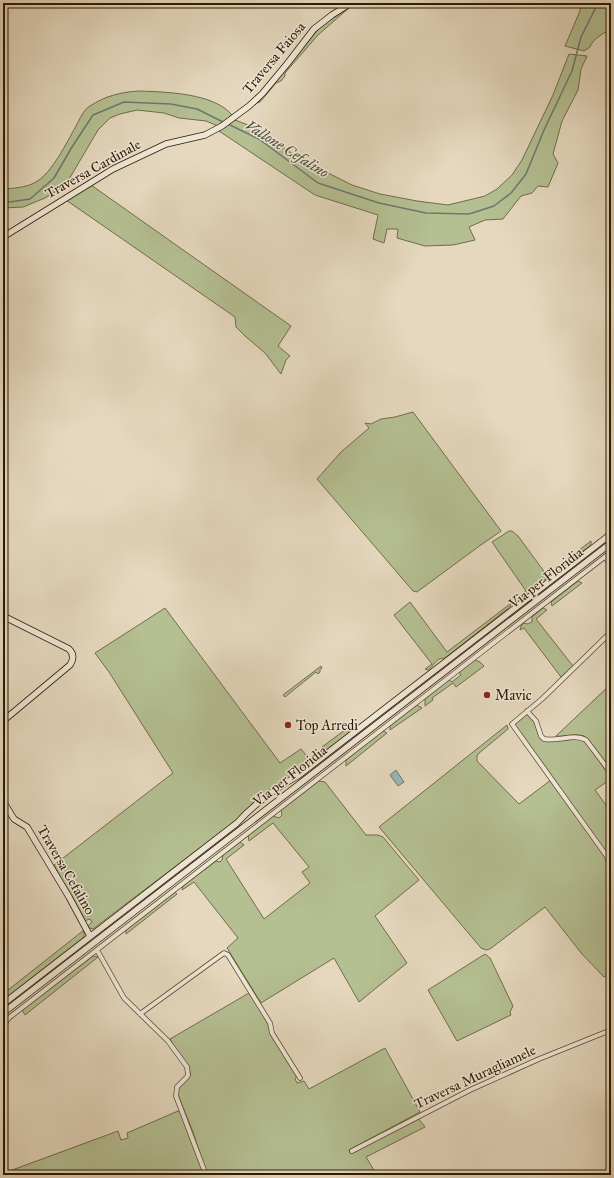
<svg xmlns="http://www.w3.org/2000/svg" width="614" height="1178" font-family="'IM FELL Great Primer',serif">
	<rect width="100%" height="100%" fill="#e5d8be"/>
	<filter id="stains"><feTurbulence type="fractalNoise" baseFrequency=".005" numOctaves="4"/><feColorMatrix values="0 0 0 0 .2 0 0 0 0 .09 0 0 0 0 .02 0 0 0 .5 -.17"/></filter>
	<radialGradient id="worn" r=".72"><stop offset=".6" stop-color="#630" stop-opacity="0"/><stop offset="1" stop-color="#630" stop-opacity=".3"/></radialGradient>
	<path fill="#b4bf92" stroke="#706c4a" d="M 580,3 L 611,3 L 611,28 C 604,34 593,38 590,47 L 584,51 L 565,46 L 580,11 Z
		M 350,7 L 318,35 L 285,73 L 285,76 L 281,81 L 276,83 L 260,102 L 257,103 L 321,26 Z
		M 569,54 L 587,56 L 581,69 L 578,90 L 562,121 L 553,154 L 558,163 L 548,187 L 538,186 L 532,193 L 521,196 L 503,219 L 485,220 L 469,227 L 475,240 L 453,245 L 425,246 L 397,238 L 398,229 L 387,229 L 384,243 L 373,239 L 378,215 L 315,195 L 219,131 L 235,120 L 261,130 L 288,151 L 326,172 L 352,185 L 380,194 L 417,201 L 448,205 L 485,196 L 497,189 L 512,175 L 522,160 L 553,95 Z
		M 139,91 C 166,92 214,93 232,115 L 218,126 L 206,121 L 179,118 L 164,113 L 137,110 L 120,114 L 110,118 L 98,130 L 65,186 L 45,198 L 23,207 L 3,208 L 3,189 C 14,188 25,188 36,182 C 52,173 67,142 76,126 C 80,119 83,110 90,106 C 105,96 121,92 139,91 Z
		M 91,185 L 291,326 L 278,346 L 290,356 L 286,360 L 281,374 L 265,353 L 245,336 L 236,327 L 235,317 L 66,200 Z
		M 413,412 L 501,531 L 478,547 L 417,592 L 413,591 L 317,479 L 341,452 L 369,428 L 365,423 L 371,424 L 381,419 L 395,417 Z
		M 509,531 L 512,531 L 518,536 L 546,574 L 546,579 L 519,601 L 518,598 L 526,591 L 492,542 Z
		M 591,541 L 591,545 L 565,564 L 562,563 Z
		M 578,581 L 582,583 L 552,606 L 551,602 Z
		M 410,602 L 447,652 L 510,604 L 511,606 L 445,658 C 435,658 435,665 428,670 L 425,669 L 432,664 L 394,615 Z
		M 165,608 L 280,763 L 301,749 L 309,759 L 313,755 L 318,758 C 290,779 259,795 235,821 L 93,929 L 87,927 L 92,922 L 90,919 L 84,921 L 54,865 L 173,773 L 109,672 L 95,653 Z
		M 543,608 L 547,610 L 536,619 L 573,666 L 561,677 L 524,628 L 520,630 L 521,626 L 524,623 L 528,624 L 532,622 L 532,617 Z
		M 475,660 L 480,662 L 484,666 L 456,687 L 453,683 L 432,698 L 433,700 L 425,706 L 425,699 L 449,680 L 452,682 L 461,675 L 459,672 Z
		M 321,666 L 322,668 L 320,669 L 320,672 L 318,674 L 316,672 L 285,697 L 283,695 Z
		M 611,684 L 611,770 L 584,736 C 575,733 565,737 556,736 Z
		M 417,705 L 422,708 L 390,730 L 390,726 Z
		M 527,713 L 535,722 L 540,736 C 553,740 564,742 577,738 L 586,742 L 611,778 L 611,779 L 595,790 L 611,812 L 611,856 L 608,858 L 513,724 Z
		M 353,724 L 354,729 L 327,750 L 322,747 Z
		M 507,725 L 508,729 L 478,754 L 477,756 L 477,761 L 519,804 L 551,780 L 605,856 L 608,865 L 611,870 L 611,973 L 604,977 L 582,954 L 545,907 L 490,949 L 486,950 L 481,948 L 379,827 Z
		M 383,731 L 387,733 L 346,766 L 346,760 Z
		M 319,781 L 325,782 L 366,835 L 378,835 L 383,837 L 419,880 L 375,916 L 407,963 L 359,1002 L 334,958 L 261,1003 L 227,948 L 238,938 L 194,882 L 182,890 L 183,886 L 216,861 L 220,862 L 222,860 L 223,855 L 240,842 L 244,845 L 226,859 L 264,919 L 310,883 L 302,872 L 309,867 L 273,823 L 249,841 L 248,835 L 273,816 L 279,818 L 282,815 L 281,810 Z
		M 175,892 L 177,894 L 126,934 L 126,930 Z
		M 84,930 L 84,937 L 3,1000 L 3,994 Z
		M 485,954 L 490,958 L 513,1006 L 510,1012 L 511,1015 L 457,1041 L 428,990 Z
		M 93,956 L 98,957 L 25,1015 L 22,1010 Z
		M 249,993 L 268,1023 L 297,1076 L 295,1079 L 297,1083 L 304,1081 L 309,1089 L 385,1048 L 420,1112 L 349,1150 L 350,1153 L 418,1118 L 425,1127 L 366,1157 L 377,1175 L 207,1175 L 193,1132 L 178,1095 L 177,1089 L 190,1075 L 190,1072 L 170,1039 Z
		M 178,1111 L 181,1111 L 204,1175 L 3,1175 L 3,1171 L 4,1173 L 118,1131 L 121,1140 L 128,1138 L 127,1133 Z"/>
	<path fill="#96b9b5" stroke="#6c796e" d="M 396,770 L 404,782 L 398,786 L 390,775 Z"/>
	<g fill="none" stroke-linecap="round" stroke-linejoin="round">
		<path stroke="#6c796e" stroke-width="1.5" d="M 228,124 L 259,139 L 318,183 L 379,203 L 426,213 L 469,214 L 494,206 L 511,193 L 526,174 L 544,130 L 572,71 L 581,37 L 596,7 L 599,3
			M 3,203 L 30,199 L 54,178 L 72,147 L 93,115 L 124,102 L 171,104 L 197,109 L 225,123"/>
		<g stroke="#5b4932" stroke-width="5.5">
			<path id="street" d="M 605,557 L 611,565
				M 611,632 L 542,699 L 512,724 L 606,855 L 611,867
				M 527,711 L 536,721 L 541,736 L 544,739 C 557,742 574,733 586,740 L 611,773
				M 97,950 L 124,998 L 168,1041 L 187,1067 L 188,1075 L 187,1077 L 177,1087 L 176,1096 L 206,1175
				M 140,1014 L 224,953 L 228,955 L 270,1023 L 272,1033 L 300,1078
				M 3,1025 L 10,1017 L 611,552
				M 352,1151 L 470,1090 L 539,1059 L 611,1030"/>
		</g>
		<g stroke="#2d1903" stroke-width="7">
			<path id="secondary" d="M 3,237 L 113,169 L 166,144 L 205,135 L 222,126 L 249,106 L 262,94 L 287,64 L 314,29 L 332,15 L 351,3
				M 3,616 L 69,649 C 74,654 74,659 70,665 L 3,721
				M 3,801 L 14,819 L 27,827 L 69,897 L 90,936
				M 3,1004 L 237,823 C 255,803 276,788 299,775 L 611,534
				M 3,1013 L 611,543"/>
		</g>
		<use href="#street" stroke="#eee6d5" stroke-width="4"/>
		<use href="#secondary" stroke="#eee6d5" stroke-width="5.5"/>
	</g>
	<g fill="#8f2418" stroke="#eee6d5" stroke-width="1.5">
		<circle cx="487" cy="695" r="4"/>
		<circle cx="288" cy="725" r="4"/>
	</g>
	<g text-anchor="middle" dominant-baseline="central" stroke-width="3" stroke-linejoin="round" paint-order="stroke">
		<g font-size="14" fill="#2d1903" stroke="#eee6d5">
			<text transform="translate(274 58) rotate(-50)">Traversa Faiosa</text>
			<text transform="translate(93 169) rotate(-29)">Traversa Cardinale</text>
			<text transform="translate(546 578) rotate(-38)">Via per Floridia</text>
			<text transform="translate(290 776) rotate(-38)">Via per Floridia</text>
			<text transform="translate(66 870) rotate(60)">Traversa Cefalino</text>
			<text transform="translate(475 1077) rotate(-25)">Traversa Muragliamele</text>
		</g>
		<g font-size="14" fill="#2d1903" stroke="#eee6d5" text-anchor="start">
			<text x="495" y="695">Mavic</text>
			<text x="296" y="725">Top Arredi</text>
		</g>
		<g font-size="15" font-style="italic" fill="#4c4938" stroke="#eee6d5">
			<text transform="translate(287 149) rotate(32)">Vallone Cefalino</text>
		</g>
	</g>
	<rect width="614" height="1178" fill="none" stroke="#e5d8be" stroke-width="16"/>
	<rect x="4" y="4" width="606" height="1170" fill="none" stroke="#2d1903" stroke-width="2"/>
	<rect x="8" y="8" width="598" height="1162" fill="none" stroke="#2d1903"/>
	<rect width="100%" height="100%" filter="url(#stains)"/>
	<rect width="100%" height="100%" fill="url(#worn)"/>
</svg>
